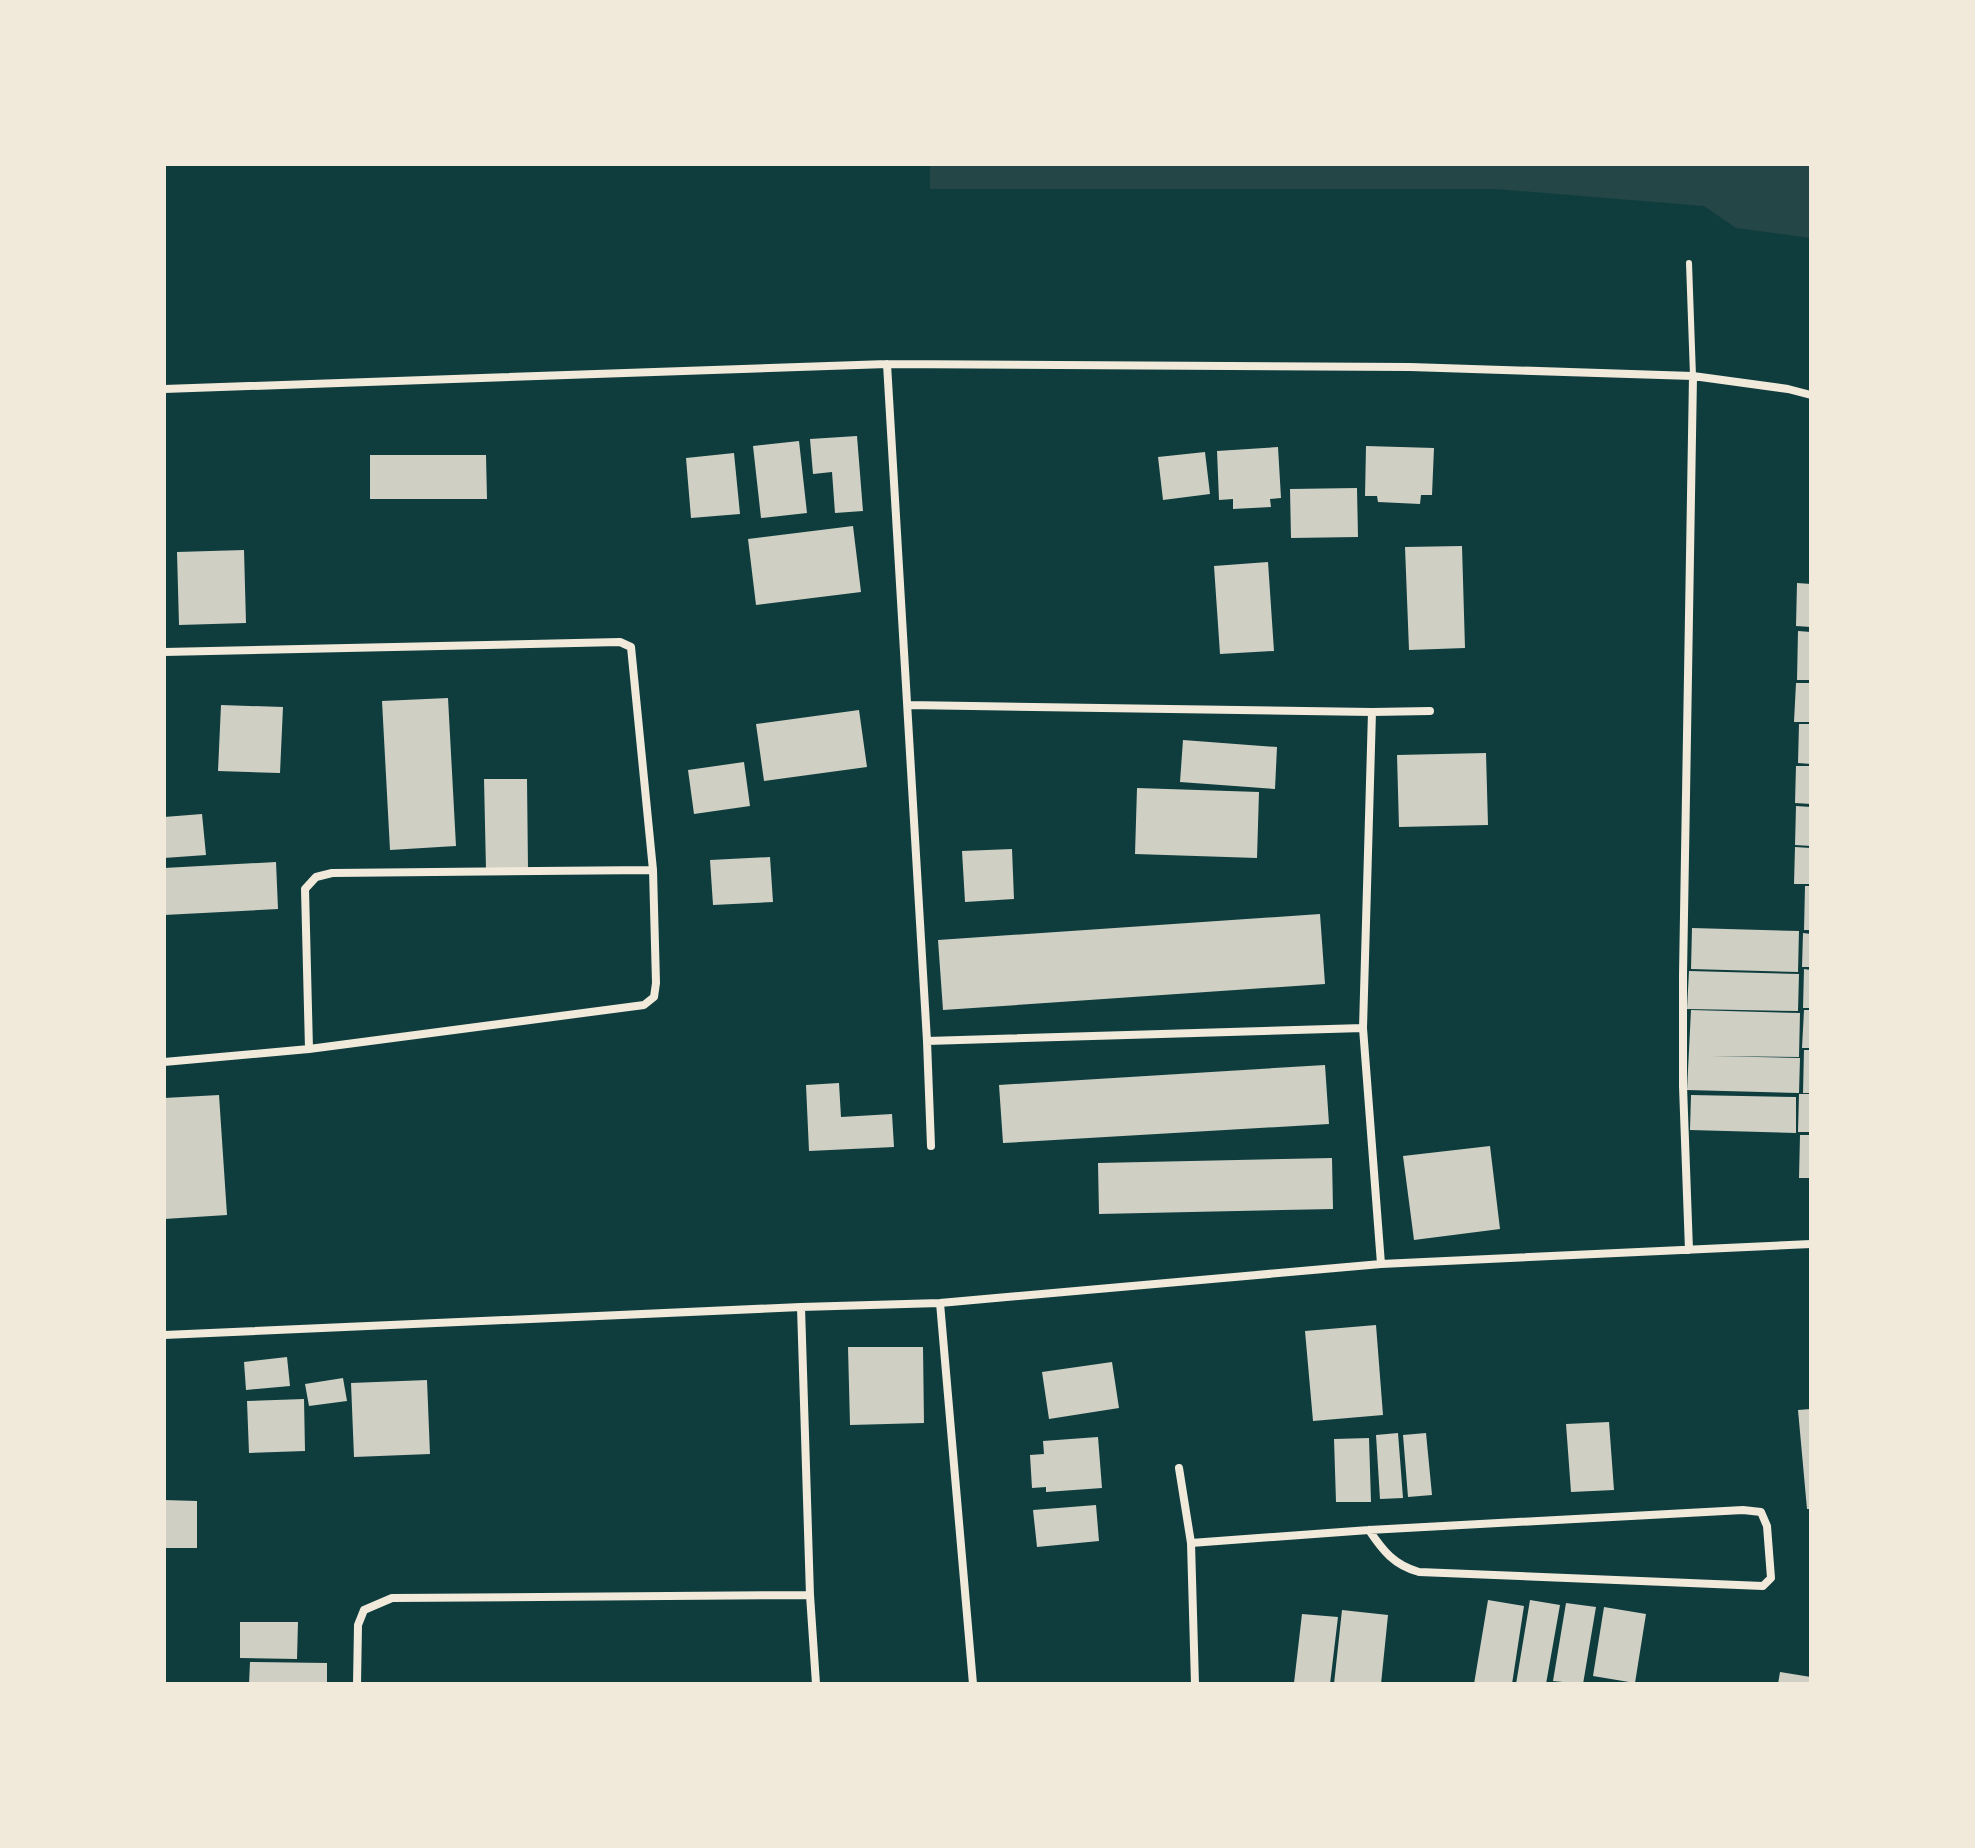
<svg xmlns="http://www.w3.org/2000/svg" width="1975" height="1848" font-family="'Noto Serif',serif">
	<rect width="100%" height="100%" fill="#0f3d3e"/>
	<path fill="#244646" d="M 930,164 L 1811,164 L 1811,238 L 1736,228 L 1704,206 L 1495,189 L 930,189 Z"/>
	<path fill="#cfcfc3" d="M 857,436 L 863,511 L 835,513 L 832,472 L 813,474 L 810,439 Z
		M 799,441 L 807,513 L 761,518 L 753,446 Z
		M 1366,446 L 1434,448 L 1432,495 L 1421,495 L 1420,504 L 1378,502 L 1377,496 L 1365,496 Z
		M 1278,447 L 1281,498 L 1270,499 L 1271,507 L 1233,509 L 1233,499 L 1219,500 L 1217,451 Z
		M 1205,452 L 1210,494 L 1163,500 L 1158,457 Z
		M 734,453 L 740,514 L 691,518 L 686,458 Z
		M 370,455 L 486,455 L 487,499 L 370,499 Z
		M 1357,488 L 1358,537 L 1291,538 L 1290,489 Z
		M 853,526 L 861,592 L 756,605 L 748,539 Z
		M 1462,546 L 1465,648 L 1409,650 L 1405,547 Z
		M 244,550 L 246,623 L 179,625 L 177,552 Z
		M 1268,562 L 1274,651 L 1220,654 L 1214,566 Z
		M 1797,583 L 1811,584 L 1811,627 L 1796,626 Z
		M 1798,631 L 1811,632 L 1811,680 L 1797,680 Z
		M 1796,683 L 1811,683 L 1811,722 L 1794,722 Z
		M 448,698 L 456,846 L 390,850 L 382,701 Z
		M 221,705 L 283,707 L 280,773 L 218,771 Z
		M 859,710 L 867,767 L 764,781 L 756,724 Z
		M 1799,724 L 1811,724 L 1811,764 L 1798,763 Z
		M 1183,740 L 1277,747 L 1275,789 L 1180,782 Z
		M 1486,753 L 1488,825 L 1399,827 L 1397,755 Z
		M 744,762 L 750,806 L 694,814 L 688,770 Z
		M 1796,766 L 1811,766 L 1811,804 L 1795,803 Z
		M 484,779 L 527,779 L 528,869 L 486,870 Z
		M 1137,788 L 1259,792 L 1257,858 L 1135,854 Z
		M 1796,806 L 1811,807 L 1811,846 L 1795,845 Z
		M 202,814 L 206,855 L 164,858 L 164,817 Z
		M 1795,847 L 1811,848 L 1811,884 L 1794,884 Z
		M 1012,849 L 1014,899 L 965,902 L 962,851 Z
		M 770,857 L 773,902 L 713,905 L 710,860 Z
		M 276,862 L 278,909 L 164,915 L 164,868 Z
		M 1805,886 L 1811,886 L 1811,930 L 1804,930 Z
		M 1320,914 L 1325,984 L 943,1010 L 938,940 Z
		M 1692,928 L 1799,931 L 1798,972 L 1691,969 Z
		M 1803,933 L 1811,934 L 1811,967 L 1802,967 Z
		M 1804,969 L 1811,970 L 1811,1008 L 1803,1008 Z
		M 1689,971 L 1799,974 L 1798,1011 L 1687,1009 Z
		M 1691,1010 L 1800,1013 L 1799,1057 L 1709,1056 L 1800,1058 L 1799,1093 L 1687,1090 Z
		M 1804,1010 L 1811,1010 L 1811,1048 L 1802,1048 Z
		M 1804,1050 L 1811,1050 L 1811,1093 L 1803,1093 Z
		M 1325,1065 L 1329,1124 L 1003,1143 L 999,1085 Z
		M 839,1083 L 841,1117 L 892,1114 L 894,1147 L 809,1151 L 806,1085 Z
		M 1799,1094 L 1811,1094 L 1811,1132 L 1798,1132 Z
		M 219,1095 L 227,1215 L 164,1219 L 164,1098 Z
		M 1691,1095 L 1796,1097 L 1796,1133 L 1690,1130 Z
		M 1800,1135 L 1811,1135 L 1811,1178 L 1799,1178 Z
		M 1490,1146 L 1500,1229 L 1414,1240 L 1403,1156 Z
		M 1332,1158 L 1333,1209 L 1099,1214 L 1098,1163 Z
		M 1376,1325 L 1383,1415 L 1313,1421 L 1305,1331 Z
		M 848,1347 L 923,1347 L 924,1423 L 850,1425 Z
		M 287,1357 L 290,1386 L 246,1390 L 244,1362 Z
		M 1112,1362 L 1119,1408 L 1049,1419 L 1042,1372 Z
		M 343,1378 L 347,1401 L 309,1406 L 305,1384 Z
		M 427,1380 L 430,1454 L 354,1457 L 351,1383 Z
		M 304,1399 L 305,1451 L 249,1453 L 247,1401 Z
		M 1811,1409 L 1811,1509 L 1807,1509 L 1798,1410 Z
		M 1609,1422 L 1614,1490 L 1571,1492 L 1566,1424 Z
		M 1398,1433 L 1403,1498 L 1380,1499 L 1376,1435 Z
		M 1426,1433 L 1432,1495 L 1408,1497 L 1403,1435 Z
		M 1098,1437 L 1102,1488 L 1046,1492 L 1046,1487 L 1032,1488 L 1030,1455 L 1044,1454 L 1043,1441 Z
		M 1369,1438 L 1371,1502 L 1336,1502 L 1334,1439 Z
		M 164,1500 L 197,1501 L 197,1548 L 164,1548 Z
		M 1096,1505 L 1099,1541 L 1037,1547 L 1033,1510 Z
		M 1488,1600 L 1524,1606 L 1512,1684 L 1474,1684 Z
		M 1530,1600 L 1560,1605 L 1546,1684 L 1516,1684 Z
		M 1566,1603 L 1596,1607 L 1583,1684 L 1553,1681 Z
		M 1604,1607 L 1646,1614 L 1635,1683 L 1593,1676 Z
		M 1342,1610 L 1388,1615 L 1381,1684 L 1334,1684 Z
		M 1302,1614 L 1338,1617 L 1330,1684 L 1294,1683 Z
		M 240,1622 L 298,1622 L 297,1659 L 240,1658 Z
		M 250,1662 L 327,1663 L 327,1684 L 249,1684 Z
		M 1780,1672 L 1811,1677 L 1811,1684 L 1778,1684 Z"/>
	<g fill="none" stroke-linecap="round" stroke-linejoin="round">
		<path stroke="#f1e9da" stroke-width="6" d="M 1689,263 L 1693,376"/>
		<path stroke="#f1e9da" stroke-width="8" d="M 887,364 L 927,1041 L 1363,1028
			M 164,389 L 887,364 L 1410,367 L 1693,376 L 1788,389 L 1811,395
			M 164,652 L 620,642 L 631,647 L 653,870 L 656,983 L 654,997 L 644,1005 L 309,1049 L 164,1062
			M 908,705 L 1372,712 L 1430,711
			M 1372,712 L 1363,1028 L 1381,1264
			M 927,1041 L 931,1146
			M 309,1049 L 305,889 L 316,877 L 332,873 L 653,870
			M 1689,1250 L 1683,1086 L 1683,975 L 1693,376
			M 940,1303 L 973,1684
			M 801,1307 L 810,1595 L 816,1684
			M 164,1335 L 801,1307 L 940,1303 L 1381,1264 L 1811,1244
			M 1179,1468 L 1191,1543 L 1195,1684
			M 1191,1543 L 1369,1530 L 1743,1510 L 1761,1512 L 1767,1526 L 1771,1578 L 1763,1586 L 1419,1572 C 1394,1565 1383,1551 1369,1530
			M 357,1684 L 358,1625 L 364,1610 L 392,1598 L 810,1595"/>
	</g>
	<rect width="1975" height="1848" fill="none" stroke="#f1e9da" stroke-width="332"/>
</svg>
